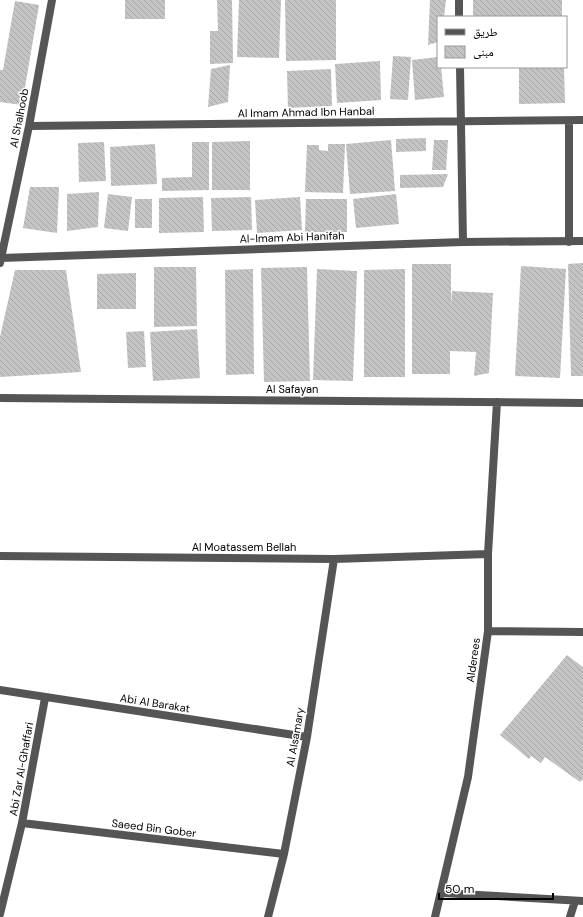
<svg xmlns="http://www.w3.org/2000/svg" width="583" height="917" font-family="'DM Sans','Noto Naskh Arabic',sans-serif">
	<defs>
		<pattern id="building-back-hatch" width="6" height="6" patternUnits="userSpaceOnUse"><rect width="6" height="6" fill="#c4c4c4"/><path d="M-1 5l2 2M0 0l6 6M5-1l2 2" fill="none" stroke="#a7a7a7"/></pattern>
	</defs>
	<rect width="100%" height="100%" fill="#fff"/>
	<path fill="url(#building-back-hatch)" d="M 125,0 L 165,0 L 165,19 L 125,19 Z
		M 217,0 L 232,0 L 233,63 L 210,64 L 210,31 L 218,31 Z
		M 239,0 L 281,0 L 279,58 L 237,57 Z
		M 285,0 L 336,0 L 336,60 L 286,61 Z
		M 430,0 L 446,0 L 444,17 L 438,17 L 438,42 L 428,45 Z
		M 473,0 L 562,0 L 562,17 L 473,17 Z
		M 15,1 L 39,5 L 22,105 L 0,102 L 0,70 L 3,70 Z
		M 393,56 L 411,57 L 408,100 L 390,99 Z
		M 438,57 L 438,67 L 441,67 L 444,97 L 415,100 L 412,60 Z
		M 380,61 L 381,100 L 337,103 L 335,64 Z
		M 230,65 L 228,102 L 208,107 L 211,69 Z
		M 519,67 L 564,67 L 565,103 L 519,104 Z
		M 331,69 L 332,106 L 288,108 L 287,71 Z
		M 426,138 L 426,151 L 396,152 L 396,139 Z
		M 391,140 L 395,191 L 350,194 L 346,144 Z
		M 434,140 L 448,140 L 446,170 L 432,170 Z
		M 250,141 L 250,190 L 212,190 L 212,142 Z
		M 104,142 L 106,181 L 79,182 L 78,143 Z
		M 192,142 L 209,142 L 209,190 L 162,191 L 162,178 L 192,177 Z
		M 155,144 L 157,184 L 111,186 L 110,147 Z
		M 328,144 L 345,144 L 343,193 L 305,192 L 307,145 L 319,145 L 319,150 L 328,151 Z
		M 448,174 L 443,187 L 400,188 L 400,175 Z
		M 30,187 L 59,187 L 57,233 L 23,228 Z
		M 99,192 L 98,227 L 67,231 L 67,194 Z
		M 108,194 L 132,197 L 128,231 L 104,228 Z
		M 396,194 L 399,224 L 356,228 L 353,199 Z
		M 203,197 L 204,232 L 159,233 L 159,198 Z
		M 251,197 L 252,230 L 212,231 L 211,198 Z
		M 300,197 L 302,230 L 257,233 L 255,200 Z
		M 135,199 L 152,199 L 152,228 L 135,228 Z
		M 306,199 L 347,199 L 347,232 L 305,232 Z
		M 583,263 L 583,376 L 571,376 L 568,264 Z
		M 412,264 L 451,264 L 451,305 L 452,291 L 493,293 L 489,373 L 474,376 L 476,352 L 450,351 L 450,374 L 412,374 Z
		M 521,266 L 566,269 L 560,378 L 515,376 Z
		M 154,267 L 196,267 L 197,326 L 154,327 Z
		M 307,267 L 310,381 L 264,382 L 261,268 Z
		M 253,269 L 254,374 L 226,375 L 225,270 Z
		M 317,269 L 357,271 L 353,381 L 313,380 Z
		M 405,269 L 405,377 L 364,377 L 364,270 Z
		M 15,270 L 66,270 L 81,372 L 0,377 L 0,337 Z
		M 136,273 L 136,309 L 97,309 L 97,274 Z
		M 197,329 L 200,378 L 153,381 L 150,332 Z
		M 144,331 L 146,367 L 128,368 L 126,332 Z
		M 567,655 L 583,667 L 583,779 L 580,782 L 545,757 L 541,763 L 531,756 L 529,759 L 500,735 Z"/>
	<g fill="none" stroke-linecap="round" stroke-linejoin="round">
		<path stroke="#555" stroke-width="8" d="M 459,0 L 459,17
			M 460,67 L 463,242
			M 29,126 L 583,120
			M 569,242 L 569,121
			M 1,258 L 463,242 L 583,241
			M 0,263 L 29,126 L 52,0
			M 0,398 L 583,403
			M 0,556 L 334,559 L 488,554
			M 488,631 L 583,632
			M 0,690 L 307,737
			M 22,823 L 284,854
			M 442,893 L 583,901
			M 0,914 L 22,823 L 45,698
			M 268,917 L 284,854 L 307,737 L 334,559
			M 435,917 L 468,777 L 488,631 L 488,554 L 497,402
			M 570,917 L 575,901"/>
	</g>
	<g text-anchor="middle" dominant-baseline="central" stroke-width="3" stroke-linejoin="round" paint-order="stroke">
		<g font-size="11" fill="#000" stroke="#fff">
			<text transform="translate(306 112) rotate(-1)">Al Imam Ahmad Ibn Hanbal</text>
			<text transform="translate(19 118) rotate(-79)">Al Shalhoob</text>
			<text transform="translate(292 237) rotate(-2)">Al-Imam Abi Hanifah</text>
			<text x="292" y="389">Al Safayan</text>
			<text x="244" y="547">Al Moatassem Bellah</text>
			<text transform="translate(473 660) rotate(-82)">Alderees</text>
			<text transform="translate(155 703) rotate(9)">Abi Al Barakat</text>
			<text transform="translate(295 737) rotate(-80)">Al Alsamary</text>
			<text transform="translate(21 769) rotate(-80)">Abi Zar Al-Ghaffari</text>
			<text transform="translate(154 828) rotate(7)">Saeed Bin Gober</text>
		</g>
	</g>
	<rect x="437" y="16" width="130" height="52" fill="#ffffff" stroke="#999999"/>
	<rect x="445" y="29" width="20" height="6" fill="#555555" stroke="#999999"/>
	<text x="473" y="36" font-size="12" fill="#000000">طريق</text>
	<rect x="445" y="46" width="20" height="12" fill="url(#building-back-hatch)" stroke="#999999"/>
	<text x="473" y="56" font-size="12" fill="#000000">مبنى</text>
	<path d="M439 893v6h114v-6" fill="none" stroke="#000000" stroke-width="2"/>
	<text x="445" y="893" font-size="12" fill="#000000" stroke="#ffffff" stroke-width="3" paint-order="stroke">50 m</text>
</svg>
